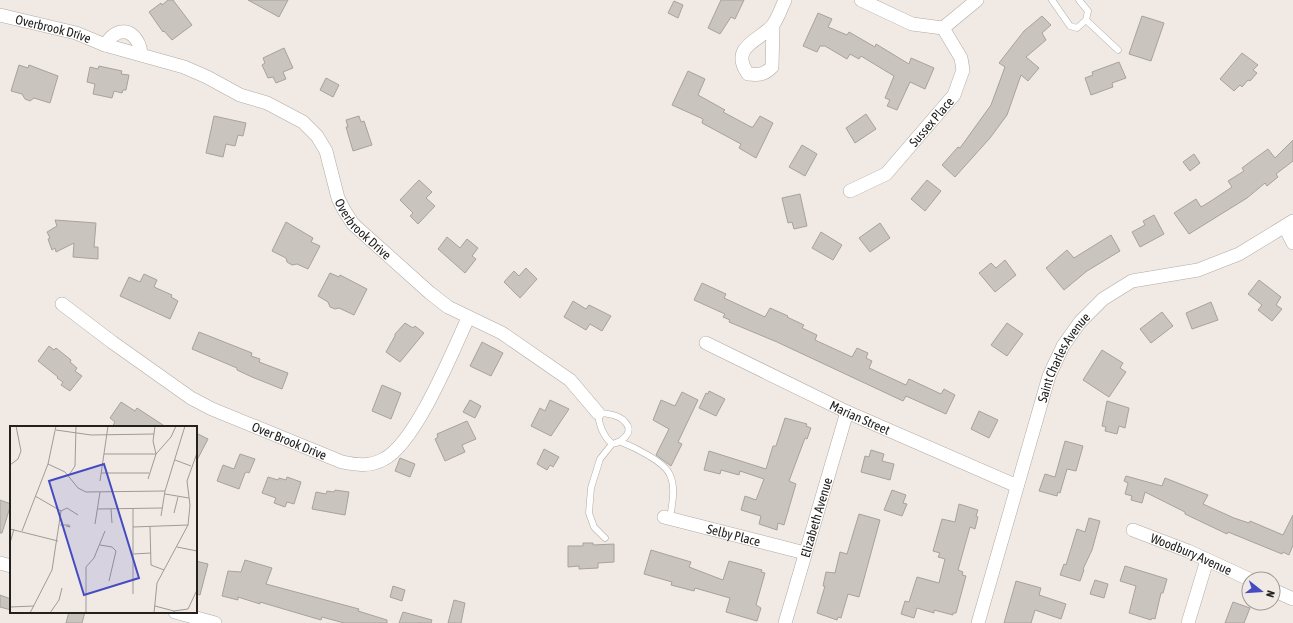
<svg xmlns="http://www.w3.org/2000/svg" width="1293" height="623" font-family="'Asap Condensed',sans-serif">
	<rect width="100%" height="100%" fill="#f1eae4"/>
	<path fill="#cac4bf" stroke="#a7a29c" d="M 168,0 L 173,0 L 192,25 L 172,40 L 164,31 L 163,32 L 149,12 L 161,3 L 162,5 Z
		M 248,0 L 288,0 L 279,17 Z
		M 721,0 L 744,0 L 735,19 L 731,17 L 720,34 L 708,28 Z
		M 674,1 L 683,5 L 678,18 L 668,13 Z
		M 818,13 L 832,19 L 828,27 L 847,35 L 849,32 L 875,47 L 876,44 L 909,64 L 911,58 L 934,68 L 925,89 L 910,82 L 897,110 L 887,106 L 890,100 L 885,98 L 894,76 L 861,56 L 859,59 L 850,54 L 847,59 L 825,46 L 820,46 L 817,52 L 803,46 Z
		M 1042,16 L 1051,25 L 1042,33 L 1046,40 L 1026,57 L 1039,68 L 1028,81 L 1021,75 L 1007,115 L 990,138 L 955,177 L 942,165 L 958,147 L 960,148 L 991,105 L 1005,67 L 999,63 L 1024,31 Z
		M 1142,16 L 1164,23 L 1151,61 L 1129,54 Z
		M 284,48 L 293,68 L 283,72 L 286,79 L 276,83 L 273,77 L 268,78 L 262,65 L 265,63 L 263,58 Z
		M 1242,53 L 1258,65 L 1253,70 L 1257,73 L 1250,81 L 1248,80 L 1242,87 L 1240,85 L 1234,91 L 1220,79 Z
		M 1119,62 L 1126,78 L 1112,83 L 1113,87 L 1091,95 L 1085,78 L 1093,75 L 1092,72 Z
		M 19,65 L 28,68 L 29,65 L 58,76 L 50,103 L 34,98 L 30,101 L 25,99 L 22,94 L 11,91 Z
		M 99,66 L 122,71 L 121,74 L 129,75 L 126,90 L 123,90 L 122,93 L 114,91 L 112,98 L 93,94 L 95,84 L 87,82 L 90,67 L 98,69 Z
		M 688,71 L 705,79 L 698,95 L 725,110 L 723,112 L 751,127 L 753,127 L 760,116 L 773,123 L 756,158 L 739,148 L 741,144 L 702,123 L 703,119 L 672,105 Z
		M 326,78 L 339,85 L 333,97 L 320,90 Z
		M 866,114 L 876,129 L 855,143 L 846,128 Z
		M 214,116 L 246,123 L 243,136 L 238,135 L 235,146 L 226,144 L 223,157 L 206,153 Z
		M 359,116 L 361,122 L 364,121 L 372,145 L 353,151 L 346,127 L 348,127 L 346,120 Z
		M 1293,140 L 1293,161 L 1276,174 L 1278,177 L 1267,186 L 1265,183 L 1247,198 L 1189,234 L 1174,213 L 1196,199 L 1201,207 L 1211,201 L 1232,187 L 1228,181 L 1244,171 L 1242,168 L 1254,159 L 1268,149 L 1275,158 Z
		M 802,145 L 817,154 L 805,176 L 789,167 Z
		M 1194,154 L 1200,163 L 1190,171 L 1183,162 Z
		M 419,180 L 432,192 L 426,198 L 435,206 L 418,224 L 410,216 L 413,213 L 400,200 Z
		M 927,180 L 941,191 L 925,211 L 911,199 Z
		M 800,194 L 807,226 L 794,229 L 792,222 L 788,223 L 782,198 Z
		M 1154,215 L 1164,234 L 1140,247 L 1132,232 L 1145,225 L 1143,221 Z
		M 55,220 L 96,223 L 94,247 L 98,247 L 98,259 L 73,257 L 74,243 L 56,252 L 55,248 L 52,250 L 48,239 L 50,238 L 47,232 L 57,226 Z
		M 286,222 L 313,238 L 311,242 L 320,246 L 308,269 L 297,264 L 292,265 L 287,262 L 286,258 L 272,251 Z
		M 880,223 L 890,238 L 870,252 L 859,238 Z
		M 821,232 L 842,245 L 833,260 L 812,248 Z
		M 1111,235 L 1120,251 L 1087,271 L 1064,290 L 1046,268 L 1067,250 L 1074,258 Z
		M 447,237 L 460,248 L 467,239 L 478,248 L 472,256 L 476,259 L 465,273 L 438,249 Z
		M 1005,260 L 1016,275 L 995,292 L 979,273 L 991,263 L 996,268 Z
		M 526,268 L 537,279 L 520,298 L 504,282 L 514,271 L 519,276 Z
		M 330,273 L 339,277 L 340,275 L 367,289 L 354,315 L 339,308 L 335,309 L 330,307 L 328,302 L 318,296 Z
		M 144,274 L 157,280 L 154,287 L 172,295 L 171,297 L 178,301 L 170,319 L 120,296 L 129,277 L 140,282 Z
		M 1259,280 L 1281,297 L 1276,305 L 1282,309 L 1272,321 L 1258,310 L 1262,305 L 1248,294 Z
		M 702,283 L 726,294 L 724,298 L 765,317 L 770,308 L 788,316 L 787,317 L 804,325 L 802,328 L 817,335 L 815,340 L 852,357 L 857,348 L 868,353 L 866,358 L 872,361 L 869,368 L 906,385 L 909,379 L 941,394 L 944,389 L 955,395 L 946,414 L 906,396 L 903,401 L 777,342 L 729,322 L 730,320 L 723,317 L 725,314 L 694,300 Z
		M 573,301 L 586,309 L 589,305 L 611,316 L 602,331 L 590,324 L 586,330 L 564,317 Z
		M 1211,302 L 1218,320 L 1192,329 L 1186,313 Z
		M 1162,312 L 1173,326 L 1151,343 L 1140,329 Z
		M 405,323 L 413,328 L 415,326 L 424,333 L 400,362 L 386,352 L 395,336 L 395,334 Z
		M 1007,323 L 1023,334 L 1007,356 L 991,345 Z
		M 199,332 L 252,353 L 251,356 L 260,359 L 259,362 L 288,373 L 282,389 L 252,377 L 237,370 L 237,368 L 192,349 Z
		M 482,342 L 503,353 L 491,376 L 470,366 Z
		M 49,346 L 54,350 L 56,348 L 71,360 L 70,362 L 77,368 L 75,371 L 82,376 L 70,391 L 61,385 L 63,382 L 57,378 L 58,377 L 38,361 Z
		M 1102,350 L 1123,363 L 1120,368 L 1126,372 L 1109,397 L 1083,380 Z
		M 382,385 L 401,393 L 391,419 L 372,411 Z
		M 709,391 L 725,399 L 716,416 L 699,408 L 706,393 L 708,394 Z
		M 682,392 L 698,400 L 678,442 L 682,444 L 671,466 L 656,455 L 669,429 L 653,420 L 661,400 L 675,406 Z
		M 470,400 L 481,406 L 475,418 L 463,412 Z
		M 550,400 L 569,409 L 551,436 L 531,426 L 540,408 L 545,411 Z
		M 1107,401 L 1129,408 L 1125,428 L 1119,426 L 1117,434 L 1105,431 L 1106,427 L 1102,426 Z
		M 121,402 L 135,411 L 137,408 L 166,427 L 112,427 L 115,422 L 110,418 Z
		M 979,411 L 998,420 L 989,438 L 971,429 Z
		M 785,418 L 807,424 L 806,426 L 811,428 L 807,439 L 805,438 L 789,481 L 796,484 L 784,525 L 778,523 L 777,530 L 759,524 L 761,516 L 741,510 L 745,496 L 756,500 L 764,479 L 740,471 L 739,475 L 721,470 L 720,474 L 704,470 L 709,451 L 766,469 L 773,446 L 776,446 Z
		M 467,421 L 476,439 L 462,445 L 465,452 L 445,461 L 435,439 L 438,437 L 437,434 Z
		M 196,433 L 208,439 L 196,462 Z
		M 1065,441 L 1083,446 L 1076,471 L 1067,469 L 1060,493 L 1058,492 L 1057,496 L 1039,491 L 1045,474 L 1055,477 Z
		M 544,449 L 559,457 L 553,467 L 550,465 L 547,470 L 537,464 Z
		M 871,450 L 884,454 L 882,461 L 894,464 L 890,480 L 861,472 L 865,456 L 869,457 Z
		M 240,454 L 255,459 L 249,473 L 247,472 L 245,473 L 239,489 L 217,481 L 223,465 L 234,469 Z
		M 400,458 L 415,464 L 410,477 L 395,471 Z
		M 1126,476 L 1162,486 L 1165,478 L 1208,495 L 1203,504 L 1234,518 L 1249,523 L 1250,521 L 1283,535 L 1293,515 L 1293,545 L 1289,555 L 1283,552 L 1282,554 L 1228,532 L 1227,534 L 1185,514 L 1185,512 L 1145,492 L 1142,503 L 1131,500 L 1132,496 L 1125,494 L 1128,483 L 1124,481 Z
		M 268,477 L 278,480 L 279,478 L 286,480 L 287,477 L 301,482 L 294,504 L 287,502 L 285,507 L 274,503 L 276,498 L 262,493 Z
		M 335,490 L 349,492 L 345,515 L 312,509 L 316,492 L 326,494 L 327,491 L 334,492 Z
		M 892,490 L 906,495 L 903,503 L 907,504 L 902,516 L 884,510 Z
		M 0,500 L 11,504 L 2,533 L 0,533 Z
		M 959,504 L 978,510 L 976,516 L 978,517 L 975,529 L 970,527 L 958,570 L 963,572 L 962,575 L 966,576 L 956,613 L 953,613 L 953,615 L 934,610 L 934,613 L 917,608 L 914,618 L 901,614 L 905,601 L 909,602 L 917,577 L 939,583 L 945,559 L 938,557 L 940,553 L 933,551 L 942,519 L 955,522 Z
		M 859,514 L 880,520 L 859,597 L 848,594 L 841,618 L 838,617 L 837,620 L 817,613 L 825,586 L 823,586 L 826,572 L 835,573 L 840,552 L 847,554 Z
		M 1089,518 L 1100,521 L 1092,550 L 1083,569 L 1084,570 L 1080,581 L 1060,575 L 1064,564 L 1066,565 L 1077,529 L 1085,532 Z
		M 583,543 L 593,543 L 593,545 L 614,544 L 614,562 L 598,563 L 598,568 L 579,569 L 579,566 L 568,567 L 568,546 L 583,546 Z
		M 651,550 L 691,562 L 689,567 L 723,580 L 729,561 L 762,570 L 761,572 L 765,573 L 756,605 L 761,608 L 757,621 L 726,612 L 730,598 L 695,588 L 694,591 L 671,585 L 672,582 L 644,574 Z
		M 245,560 L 272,568 L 266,584 L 359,609 L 358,611 L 387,620 L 387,623 L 344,623 L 322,617 L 321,620 L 260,602 L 260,604 L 238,597 L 238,600 L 222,596 L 228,571 L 241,572 Z
		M 196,561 L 208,564 L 200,595 L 196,594 Z
		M 1125,566 L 1167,579 L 1163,593 L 1161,593 L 1155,619 L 1152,618 L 1151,620 L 1129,613 L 1136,586 L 1120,581 Z
		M 1095,580 L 1108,584 L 1104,598 L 1090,594 Z
		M 1016,581 L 1041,588 L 1039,595 L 1066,604 L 1061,619 L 1035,610 L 1031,623 L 1004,623 Z
		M 393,586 L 405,590 L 402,601 L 390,597 Z
		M 0,595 L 11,599 L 11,610 L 0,607 Z
		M 454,600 L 465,603 L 461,623 L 448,623 Z
		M 1233,602 L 1250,608 L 1244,623 L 1225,623 Z
		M 69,612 L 85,612 L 82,623 L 66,623 Z
		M 403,612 L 432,620 L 431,623 L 399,623 Z"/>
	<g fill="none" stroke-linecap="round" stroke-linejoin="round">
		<g stroke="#b0aaa5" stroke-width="7">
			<path id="lane" d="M 1052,0 L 1070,26 L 1077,28 L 1086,20 L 1088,11 L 1079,0
				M 1086,20 L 1118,50
				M 598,413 C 606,413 620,415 625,422 C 635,432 622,442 612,444 C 603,436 599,425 598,413 Z
				M 621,442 C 634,447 665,462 670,475 C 676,488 672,505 670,518
				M 605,538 L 594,527 L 589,513 L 591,488 L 600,459 L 612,444"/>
		</g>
		<g stroke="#b0aaa5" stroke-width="14">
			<g id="street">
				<path d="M 861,0 L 912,24 L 943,28 L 977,0"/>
				<path id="s1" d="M 0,15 L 76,33 L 105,45 L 184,67 L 207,77 L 240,95 L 267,103 L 303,122 L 317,136 L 326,151 L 338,198 L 344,210 L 353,224 L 430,293 L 448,307 L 502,333 L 570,380 L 598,413"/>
				<path d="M 773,25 L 772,67 C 764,75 759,75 748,74 C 729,47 759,41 772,26 C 778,19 781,8 785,0"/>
				<path d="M 105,45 C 108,42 110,37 114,35 C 129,25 140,40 141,54"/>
				<path id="s2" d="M 850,191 L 886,174 L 954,95 L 963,70 L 961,58 L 943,28"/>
				<path d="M 1285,227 L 1293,243"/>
				<path id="s3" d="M 62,304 L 112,342 L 191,398 L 212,409 L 342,462 C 357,465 370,467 384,459 C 416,442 452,353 468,318"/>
				<path id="s4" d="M 706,343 L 847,412 L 1017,486"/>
				<path id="s5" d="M 664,517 L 805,553"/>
				<path id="s6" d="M 1133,530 L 1188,551 L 1249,579"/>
				<path d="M 0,563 L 11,566"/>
				<path d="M 1273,590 L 1293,599"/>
				<path d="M 175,612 L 215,623"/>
				<path id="s7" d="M 785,623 L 847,412"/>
				<path id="s8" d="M 978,623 L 1049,376 L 1063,346 L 1080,322 L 1103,299 L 1132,281 L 1198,270 L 1239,254 L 1293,221"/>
				<path d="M 1188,623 L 1207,560"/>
			</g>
		</g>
		<use href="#lane" stroke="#fff" stroke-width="6"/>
		<use href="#street" stroke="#fff" stroke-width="13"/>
	</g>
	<g text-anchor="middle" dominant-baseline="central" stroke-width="3.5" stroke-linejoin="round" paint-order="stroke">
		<g font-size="13" fill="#23211f" stroke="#f1eae4">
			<text stroke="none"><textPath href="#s1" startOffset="55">Overbrook Drive</textPath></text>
			<text stroke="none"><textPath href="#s2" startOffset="109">Sussex Place</textPath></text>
			<text stroke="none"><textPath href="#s1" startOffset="449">Overbrook Drive</textPath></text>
			<text stroke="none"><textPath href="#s8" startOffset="280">Saint Charles Avenue</textPath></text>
			<text stroke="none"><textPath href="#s4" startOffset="171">Marian Street</textPath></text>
			<text stroke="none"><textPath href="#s3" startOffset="267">Over Brook Drive</textPath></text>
			<text stroke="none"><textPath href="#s7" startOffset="110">Elizabeth Avenue</textPath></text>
			<text stroke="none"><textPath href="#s5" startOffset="72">Selby Place</textPath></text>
			<text stroke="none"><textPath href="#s6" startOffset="63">Woodbury Avenue</textPath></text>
		</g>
	</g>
	<g transform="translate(10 426)">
		<rect width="187" height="187" fill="#f1eae4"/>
		<path fill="none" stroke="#9f9a95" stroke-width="1" d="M 145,0 L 143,15 L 146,28M 46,4 L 81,9 L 144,8M 94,28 L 146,28M 165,34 L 181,40M 38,38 L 55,46 L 68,62 L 76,66 L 155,65M 0,39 L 8,33 L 11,25 L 6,0M 91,47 L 139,47M 59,49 L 65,40 L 66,0M 138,53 L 146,28 L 161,11 L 166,0M 90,55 L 98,0M 155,68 L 179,72M 25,70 L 51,85M 88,83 L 152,82M 101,83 L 102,97M 123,83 L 123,168M 51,85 L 57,82 L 68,89M 164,87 L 168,71M 151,90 L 155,65 L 175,0M 85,98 L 90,66M 50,99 L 59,99 L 60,101 L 56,100M 123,101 L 178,99M 140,101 L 141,139 L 154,144M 0,103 L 48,115M 12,105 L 38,38 L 46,0M 0,117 L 4,103M 90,119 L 102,121 L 106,125 L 99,155M 167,121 L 187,125M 123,128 L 141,127M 145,180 L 164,185 L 164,187M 0,181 L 24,180M 164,185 L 178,183 L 187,164M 20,187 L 42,144 L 51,85M 40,187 L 49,174 L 52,162M 76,187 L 76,141 L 84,132 L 95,105M 144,187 L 147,157 L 178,99 L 180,79 L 177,55 L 187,27"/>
		<path fill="#454cc1" fill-opacity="0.15" stroke="#454cc1" stroke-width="2" d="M 94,38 L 129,152 L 74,169 L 39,55 Z"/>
		<rect width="187" height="187" fill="none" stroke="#23211f" stroke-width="2"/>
	</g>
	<g transform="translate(1261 591) rotate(107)"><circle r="19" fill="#f1eae4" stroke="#9f9a95"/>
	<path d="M0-3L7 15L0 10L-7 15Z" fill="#454cc1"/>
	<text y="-6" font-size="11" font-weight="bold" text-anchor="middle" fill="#23211f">N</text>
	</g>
</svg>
